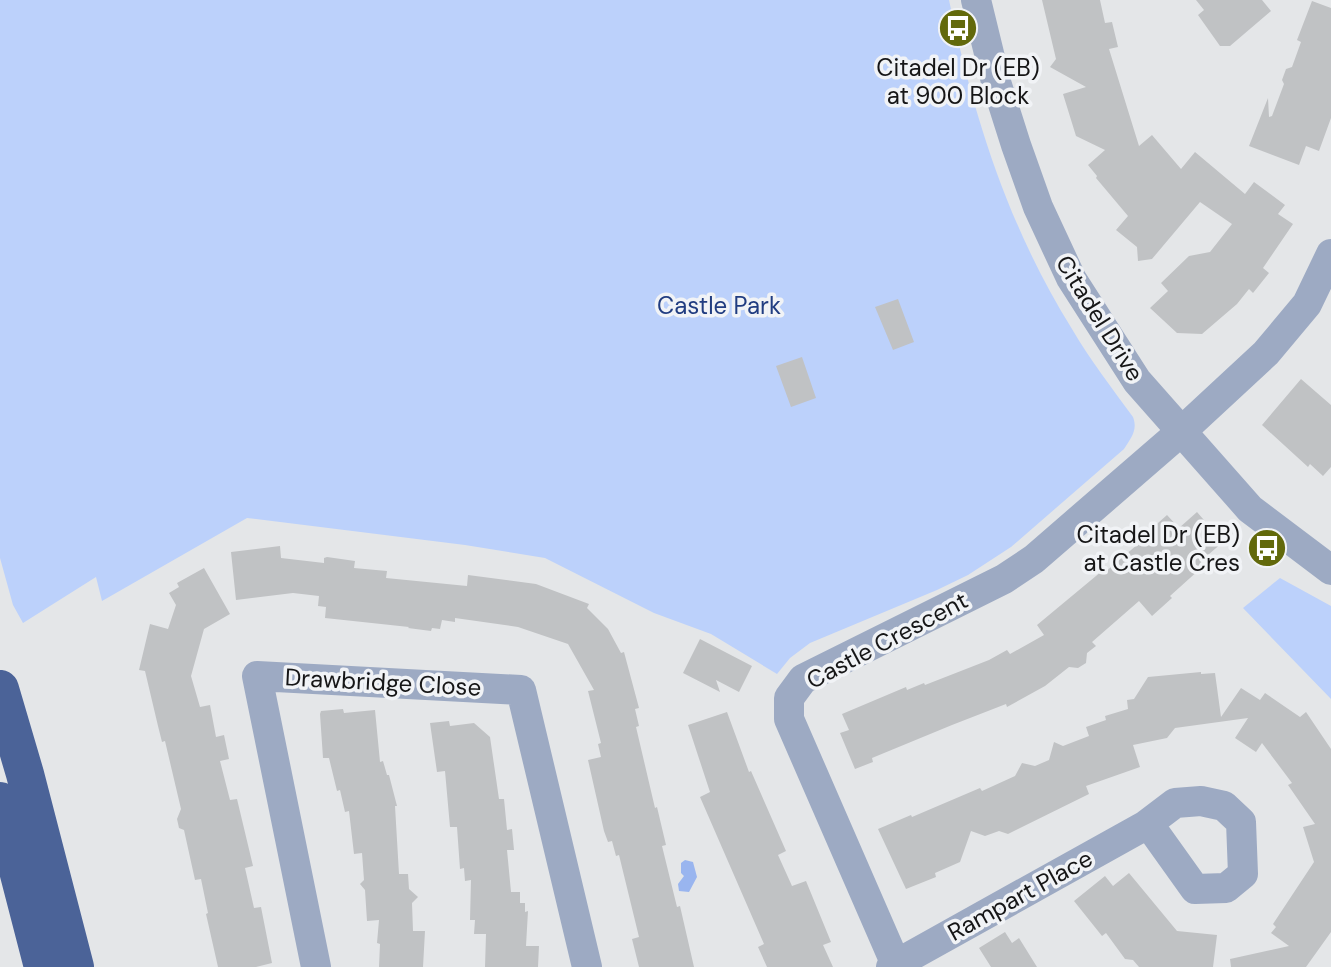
<svg xmlns="http://www.w3.org/2000/svg" width="1331" height="967" font-family="'DM Sans',sans-serif">
	<rect width="100%" height="100%" fill="#e4e6e8"/>
	<path fill="#bcd1fb" d="M 0,0 L 949,0 C 974,118 1008,226 1072,329 C 1090,360 1112,388 1133,417 C 1138,430 1131,438 1124,449 L 1011,547 L 968,575 L 937,590 L 810,643 L 790,658 L 777,674 L 711,634 L 654,613 L 545,558 L 465,545 L 247,518 L 102,601 L 96,577 L 23,623 L 13,605 L 0,558 Z
		M 1280,578 L 1331,606 L 1331,699 L 1243,608 Z"/>
	<path fill="#99b5ef" d="M 685,860 L 693,862 L 697,877 L 689,892 L 679,891 L 678,884 L 684,876 L 681,873 L 681,863 Z"/>
	<path fill="#c0c2c4" d="M 1042,0 L 1100,0 L 1105,23 L 1112,22 L 1118,47 L 1109,49 L 1139,146 L 1152,135 L 1181,169 L 1195,152 L 1245,194 L 1254,182 L 1285,205 L 1278,214 L 1293,224 L 1263,268 L 1269,273 L 1253,293 L 1249,289 L 1237,304 L 1202,334 L 1177,333 L 1150,308 L 1168,291 L 1161,283 L 1189,256 L 1210,252 L 1232,224 L 1200,202 L 1152,259 L 1138,261 L 1137,247 L 1116,230 L 1128,216 L 1096,178 L 1097,176 L 1088,165 L 1105,150 L 1076,136 L 1063,94 L 1086,87 L 1050,67 L 1056,59 Z
		M 1196,0 L 1262,0 L 1271,11 L 1230,46 L 1220,46 L 1198,15 L 1204,10 Z
		M 1312,1 L 1331,8 L 1331,118 L 1319,151 L 1306,146 L 1299,165 L 1249,146 L 1268,98 L 1269,117 L 1272,116 L 1284,84 L 1282,80 L 1286,69 L 1292,67 L 1301,42 L 1297,40 Z
		M 898,299 L 914,342 L 893,350 L 875,307 Z
		M 802,357 L 816,398 L 791,407 L 776,366 Z
		M 1301,379 L 1331,405 L 1331,467 L 1323,476 L 1310,464 L 1308,467 L 1262,425 Z
		M 1197,512 L 1223,542 L 1201,561 L 1200,569 L 1170,596 L 1172,598 L 1152,616 L 1139,601 L 1092,642 L 1096,646 L 1087,653 L 1086,663 L 1078,668 L 1069,667 L 1045,686 L 1007,707 L 1006,704 L 952,725 L 872,758 L 873,762 L 855,769 L 840,733 L 849,730 L 842,714 L 906,687 L 907,690 L 924,683 L 925,685 L 989,660 L 1007,650 L 1010,654 L 1044,635 L 1037,625 L 1102,571 L 1104,573 L 1151,533 L 1149,531 L 1167,515 L 1179,528 Z
		M 280,546 L 281,558 L 324,563 L 324,558 L 327,557 L 355,561 L 354,568 L 387,571 L 386,578 L 467,586 L 468,575 L 536,584 L 589,604 L 587,608 L 608,629 L 621,653 L 624,652 L 639,708 L 635,709 L 639,726 L 636,727 L 655,808 L 657,807 L 666,845 L 662,846 L 677,907 L 680,906 L 694,967 L 639,967 L 632,939 L 639,937 L 619,855 L 616,856 L 612,841 L 608,842 L 604,831 L 588,760 L 601,757 L 598,744 L 601,743 L 588,691 L 594,690 L 568,644 L 518,627 L 455,618 L 455,622 L 442,620 L 440,629 L 432,628 L 431,631 L 408,628 L 409,627 L 325,618 L 326,607 L 318,606 L 319,596 L 293,593 L 236,600 L 231,552 Z
		M 204,568 L 230,614 L 204,629 L 191,676 L 200,707 L 210,705 L 216,737 L 224,735 L 229,759 L 220,761 L 230,800 L 237,799 L 253,866 L 245,868 L 254,908 L 261,907 L 272,963 L 256,967 L 218,967 L 206,914 L 208,913 L 201,879 L 195,880 L 184,830 L 179,828 L 177,819 L 181,809 L 165,741 L 162,742 L 158,726 L 145,671 L 139,670 L 150,624 L 168,629 L 176,605 L 169,593 L 179,587 L 177,583 Z
		M 700,639 L 752,666 L 739,692 L 716,680 L 720,692 L 683,673 Z
		M 1201,672 L 1201,674 L 1215,673 L 1221,717 L 1241,688 L 1260,700 L 1265,693 L 1300,717 L 1306,712 L 1331,749 L 1331,932 L 1306,967 L 1231,967 L 1230,959 L 1289,946 L 1271,933 L 1276,927 L 1273,924 L 1314,862 L 1303,827 L 1315,824 L 1288,785 L 1292,783 L 1262,743 L 1256,752 L 1235,738 L 1248,718 L 1175,728 L 1167,738 L 1133,745 L 1140,767 L 1086,786 L 1089,794 L 1008,834 L 999,831 L 985,836 L 971,831 L 960,862 L 935,873 L 936,877 L 906,889 L 878,829 L 911,815 L 912,817 L 980,788 L 982,791 L 1015,776 L 1022,763 L 1035,766 L 1049,760 L 1054,742 L 1063,746 L 1089,736 L 1086,727 L 1106,720 L 1105,716 L 1128,709 L 1127,700 L 1134,699 L 1148,677 Z
		M 343,709 L 344,713 L 375,710 L 380,762 L 383,761 L 387,775 L 389,775 L 397,806 L 395,806 L 399,874 L 408,874 L 409,889 L 418,897 L 412,903 L 413,931 L 425,931 L 423,967 L 379,967 L 380,944 L 377,943 L 379,920 L 367,921 L 365,890 L 360,884 L 364,880 L 362,853 L 354,854 L 349,811 L 345,812 L 340,790 L 337,791 L 329,758 L 323,758 L 320,714 L 321,711 Z
		M 727,712 L 749,772 L 751,771 L 786,851 L 778,855 L 792,886 L 806,881 L 831,942 L 823,945 L 833,967 L 767,967 L 758,947 L 764,944 L 700,797 L 710,792 L 688,725 Z
		M 449,721 L 450,726 L 474,723 L 490,737 L 499,799 L 504,799 L 507,830 L 512,829 L 514,850 L 507,850 L 511,892 L 520,892 L 520,903 L 525,903 L 525,912 L 528,911 L 526,946 L 539,946 L 538,967 L 485,967 L 486,934 L 474,934 L 475,920 L 470,920 L 471,880 L 465,881 L 464,868 L 460,869 L 457,827 L 450,827 L 445,771 L 437,772 L 430,723 Z
		M 1129,873 L 1177,931 L 1217,935 L 1213,967 L 1139,967 L 1133,960 L 1125,959 L 1106,933 L 1102,936 L 1074,901 L 1105,876 L 1113,886 Z
		M 1005,932 L 1012,943 L 1019,938 L 1037,967 L 991,967 L 979,948 Z"/>
	<g fill="none" stroke-linecap="round" stroke-linejoin="round">
		<path stroke="#9daac3" stroke-width="30" d="M 976,0 L 996,82 L 1016,145 L 1038,207 L 1071,278 L 1137,381 L 1250,509 L 1331,570
			M 316,967 L 257,676 L 521,690 L 587,967
			M 891,967 L 1146,825 L 1150,826 L 1195,889 L 1226,888 L 1243,874 L 1241,822 L 1224,806 L 1201,801 L 1175,803 L 1146,825
			M 897,967 L 789,719 L 789,698 L 803,679 L 1004,579 L 1034,559 L 1183,430 L 1266,353 L 1307,304 L 1331,254"/>
		<path stroke="#4b6398" stroke-width="38" d="M 0,689 L 25,774 L 75,967
			M 0,801 L 43,967"/>
	</g>
	<defs>
		<g id="bus-disc" transform="scale(2.0125)"><circle r="9.5" fill="#62690b" stroke="#f1f3f6"/><path d="M-5-6H5V4H4V6H2V4H-2V6H-4V4H-5ZM-3.5-4V0h7V-4ZM-3.5 1.2v1.5H-2V1.2ZM2 1.2v1.5H3.5V1.2Z" fill="#fff"/></g>
	</defs>
	<g fill-rule="evenodd">
		<use href="#bus-disc" x="958" y="28"/>
		<use href="#bus-disc" x="1267" y="548"/>
	</g>
	<g text-anchor="middle" dominant-baseline="central" stroke-width="7" stroke-linejoin="round" paint-order="stroke">
		<g font-size="24" fill="#161617" stroke="#f1f3f6">
			<text x="958" y="67">Citadel Dr (EB)<tspan x="958" dy="28">at 900 Block</tspan></text>
			<text x="1240" y="534" text-anchor="end">Citadel Dr (EB)<tspan x="1240" dy="28">at Castle Cres</tspan></text>
		</g>
		<g font-size="24" fill="#213d81" stroke="#f1f3f6">
			<text x="719" y="305">Castle Park</text>
		</g>
		<g font-size="24" fill="#161617" stroke="#f1f3f6">
			<text transform="translate(1100 318) rotate(58)">Citadel Drive</text>
			<text transform="translate(887 640) rotate(-28)">Castle Crescent</text>
			<text transform="translate(383 682) rotate(3)">Drawbridge Close</text>
			<text transform="translate(1020 895) rotate(-29)">Rampart Place</text>
		</g>
	</g>
</svg>
